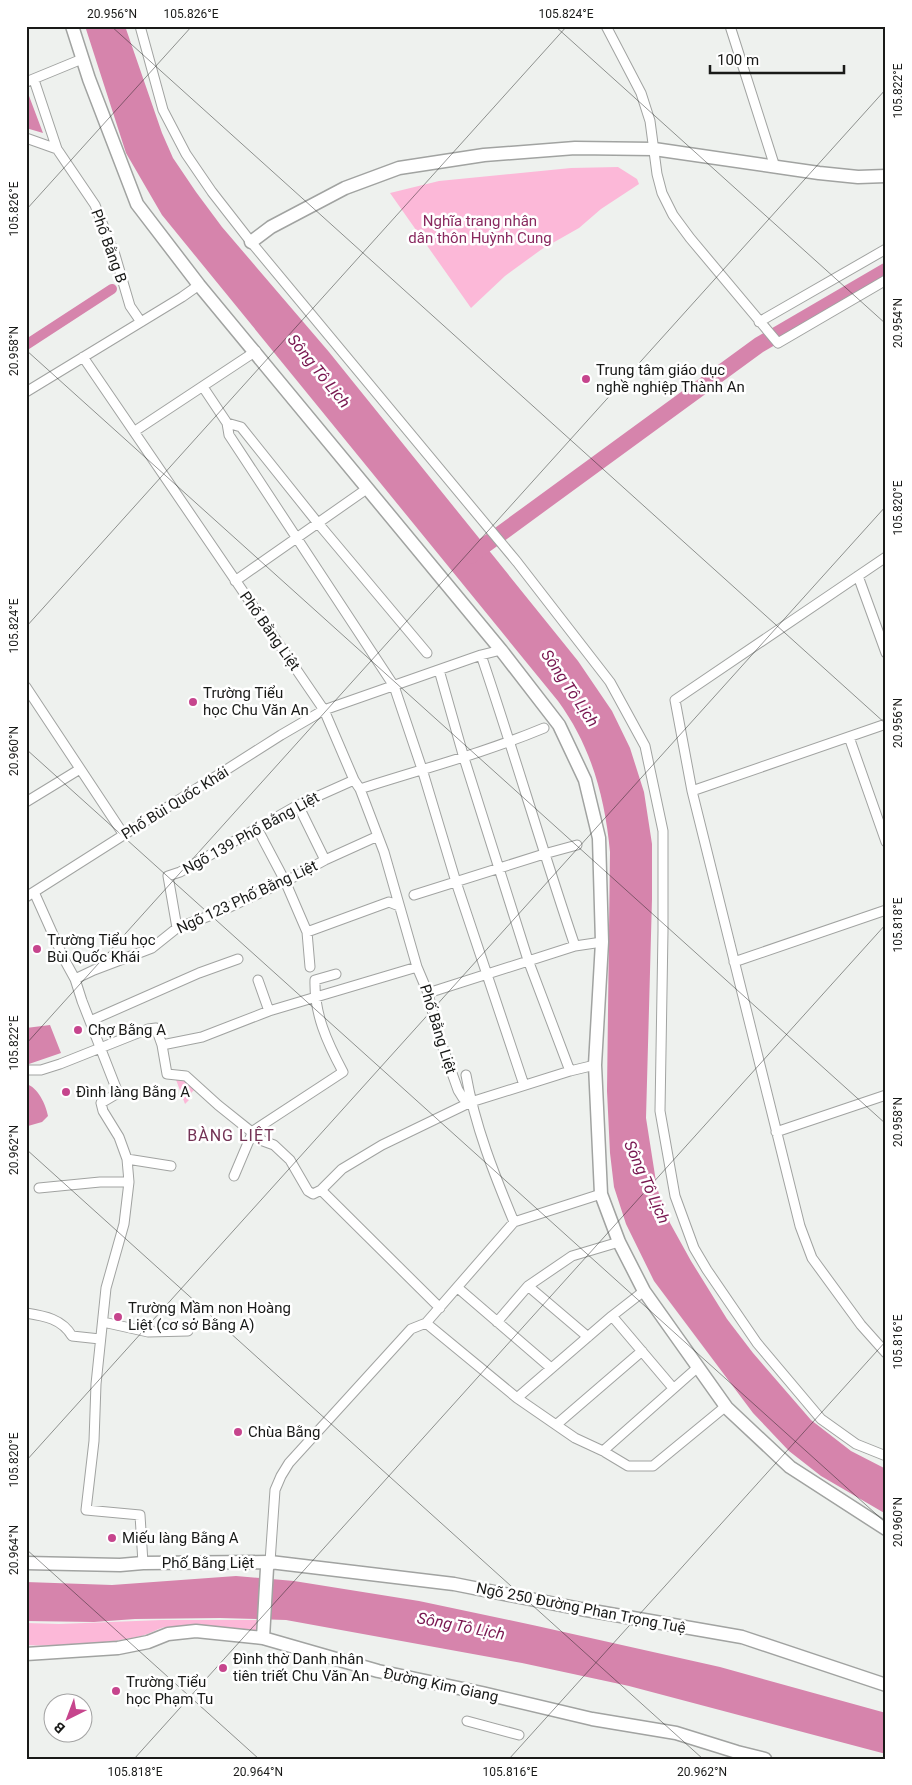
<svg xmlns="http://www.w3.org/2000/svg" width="912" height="1785" font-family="Roboto,sans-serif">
	<rect width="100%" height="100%" fill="#eef1ee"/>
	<path fill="#fcb8d8" d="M 618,167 L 637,179 L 639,184 L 601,209 L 579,228 L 542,249 L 505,276 L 471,308 L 390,193 L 439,181 L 571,168 Z
		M 177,1075 L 196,1088 L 187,1097 L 189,1100 L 185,1104 L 175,1077 Z
		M 162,1620 L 258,1620 L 258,1632 C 230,1630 194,1624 166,1627 C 158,1628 150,1634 141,1636 C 107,1644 61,1647 26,1645 L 26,1623 L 59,1624 Z"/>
	<path fill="#d684ac" d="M 85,26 L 125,26 L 162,133 L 173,158 L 196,192 L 222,227 L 329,352 L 578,661 L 612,711 L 630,748 L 644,792 L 652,844 L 652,899 L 646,1118 L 657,1188 L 670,1223 L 691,1261 L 727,1319 L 753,1353 L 811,1420 L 851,1451 L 886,1469 L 886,1514 L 821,1476 L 789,1451 L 753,1413 L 654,1281 L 626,1224 L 614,1187 L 610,1153 L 607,1091 L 610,852 C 605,797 591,746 558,701 L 162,215 L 126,153 Z
		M 26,88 L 43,133 L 26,128 Z
		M 50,1025 L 61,1053 L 26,1065 L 26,1028 Z
		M 26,1084 C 38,1087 46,1105 48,1116 L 42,1122 L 28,1126 L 26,1125 Z
		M 236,1576 L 294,1581 L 419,1601 L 537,1626 L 720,1667 L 886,1713 L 886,1754 L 629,1686 L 522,1663 L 286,1620 L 220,1618 L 135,1619 L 94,1622 L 26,1621 L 26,1582 L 112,1585 Z"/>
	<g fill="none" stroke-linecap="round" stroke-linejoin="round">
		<path stroke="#d684ac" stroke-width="10" d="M 26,345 L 112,289"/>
		<path stroke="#d684ac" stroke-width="16" d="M 470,556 L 759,345 L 886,271"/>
		<g stroke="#a1a3a1" stroke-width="11">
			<path id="street" d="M 140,26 L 163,110 L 186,154 L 212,192 L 251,242 L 517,562 L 610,682 L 645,746 L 663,831 L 663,931 L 660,1111 L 675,1196 L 694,1248 L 707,1270 L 757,1343 L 821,1419 L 856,1444 L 886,1456
				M 606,26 L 641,93 L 650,121 L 657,174 L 662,193 L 673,215 L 690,238 L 778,343 L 886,280
				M 730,26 L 775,167
				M 34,80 L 57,149
				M 26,82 L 82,59
				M 26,138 L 57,149 L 95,205 L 115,255 L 130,306 L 141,322
				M 759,322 L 886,249
				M 83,357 L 324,710 L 354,780 L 360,789 L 384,852 L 417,967 L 428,993 L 437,1031 L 458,1090 L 463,1098 L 471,1102
				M 203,387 L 227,423 L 229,435 L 394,686 L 422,769 L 456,882 L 524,1085
				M 26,392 L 182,297 L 199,285
				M 227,423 L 241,427 L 317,522 L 427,653
				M 135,431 L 256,351
				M 886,557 L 675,700 L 692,791 L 800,1226 L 812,1258 L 861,1325 L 886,1353
				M 858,576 L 886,653
				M 235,581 L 368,488
				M 481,655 C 514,752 542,849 575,946
				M 439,670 L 464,758 L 528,960 L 570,1071
				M 26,687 L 124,835
				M 849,737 L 886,842
				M 360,789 C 422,769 484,753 544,728
				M 692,791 L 886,724
				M 26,802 L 80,769
				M 298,805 L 325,860
				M 257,828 L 285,881 L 307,932 L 310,967
				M 34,892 L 64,959 L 75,979 L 82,1001 L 118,1093 L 101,1103 L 103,1111 L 119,1137 L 127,1159 L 129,1182 L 124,1224 L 106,1288 L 96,1384 L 94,1441 L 86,1510 L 140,1515 L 143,1563
				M 414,895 L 544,854 L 577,845
				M 26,897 L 281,735 L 324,710 L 481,655 L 501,650
				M 177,928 L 168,876 L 180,872 L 298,805 L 354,780
				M 307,932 L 389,902 L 399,906
				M 734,962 L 886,910
				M 75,979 L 94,970 L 152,948 L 177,928 L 217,913 L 294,877 L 325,860 L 378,836
				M 258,980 L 269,1011
				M 428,993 L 575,946 L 602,942
				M 90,1021 L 199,973 L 238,959
				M 162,1045 L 202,1037 L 269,1011 L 417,967
				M 26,1070 L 41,1070 L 60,1064 L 148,1029 L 156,1028 L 162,1045 L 167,1074 L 186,1076 L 218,1105 L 263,1141 L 274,1145 L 290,1160 L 308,1191 L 313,1194 L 321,1190
				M 253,1131 L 343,1072 C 327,1042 314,1014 315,980 L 336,974
				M 776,1132 L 886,1095
				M 127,1159 L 171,1166
				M 234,1176 L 253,1131
				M 39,1188 L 100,1182 L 129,1182
				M 514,1222 L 601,1194
				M 528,1286 L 588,1337
				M 458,1288 L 551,1368
				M 440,1308 L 321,1190 L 342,1169 L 382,1145 L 471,1102 L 570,1071 L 595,1065
				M 26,1313 C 45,1316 62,1319 72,1336 L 100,1339
				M 612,1316 L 673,1388
				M 103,1322 L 148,1332 L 188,1331
				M 497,1322 L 528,1286 L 572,1256 L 619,1242
				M 426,1323 L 517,1398 L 575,1438 L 603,1451 L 628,1466 L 653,1466 L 726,1406
				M 517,1398 L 612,1316 L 644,1291
				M 556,1425 L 642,1351
				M 603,1451 L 698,1367
				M 270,1562 L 275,1490 L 281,1476 L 289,1463 L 411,1329 L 426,1323 L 514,1222 C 494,1174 475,1126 466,1075
				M 467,1721 L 519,1735"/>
		</g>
		<g stroke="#a1a3a1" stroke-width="15">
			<path id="secondary" d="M 72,26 L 89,79 L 137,204 L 199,285 L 501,650 L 559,725 L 585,780 L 599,838 L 602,942 L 595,1065 L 601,1194 L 619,1242 L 644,1291 L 727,1408 L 790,1467 L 886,1529
				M 251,242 L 271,227 L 345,188 L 399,168 L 484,155 L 575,148 L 654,149 L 819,173 L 858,177 L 886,176
				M 26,1563 L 120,1565 L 143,1563 L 270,1562 L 454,1584 L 581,1609 L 742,1637 L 886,1685
				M 263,1638 L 267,1568 L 270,1562
				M 26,1654 L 118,1648 L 148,1642 L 168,1634 L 196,1631 L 263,1638 L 378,1671 L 482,1693 L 592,1719 L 676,1733 L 737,1752 L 765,1759"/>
		</g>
		<use href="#street" stroke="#fff" stroke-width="9"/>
		<use href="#secondary" stroke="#fff" stroke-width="12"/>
	</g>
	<path fill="none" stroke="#191a18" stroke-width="1" stroke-opacity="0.45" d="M 111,26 L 886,724M 555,26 L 886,324M 26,210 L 192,26M 26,350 L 886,1124M 26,627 L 567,26M 26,749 L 886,1523M 26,1044 L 886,89M 26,1149 L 703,1759M 26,1461 L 886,506M 26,1549 L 259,1759M 134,1759 L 886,924M 509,1759 L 886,1341M 885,1759 L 886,1758"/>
	<g fill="#c6458d" stroke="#fff" stroke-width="2">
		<circle cx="586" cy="379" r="5"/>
		<circle cx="193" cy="702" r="5"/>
		<circle cx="37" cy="949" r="5"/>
		<circle cx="78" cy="1030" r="5"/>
		<circle cx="66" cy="1092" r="5"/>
		<circle cx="118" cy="1317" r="5"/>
		<circle cx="238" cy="1432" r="5"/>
		<circle cx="112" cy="1538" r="5"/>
		<circle cx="223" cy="1668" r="5"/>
		<circle cx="116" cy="1691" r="5"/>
	</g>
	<g text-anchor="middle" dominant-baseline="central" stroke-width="5" stroke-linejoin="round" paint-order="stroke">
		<g font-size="15" fill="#89295f" stroke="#fff">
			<text x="480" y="221">Nghĩa trang nhân<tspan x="480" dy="17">dân thôn Huỳnh Cung</tspan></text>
		</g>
		<g font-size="15" fill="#191a18" stroke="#fff">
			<text transform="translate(109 246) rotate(70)">Phố Bằng B</text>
			<text transform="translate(270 631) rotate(55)">Phố Bằng Liệt</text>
			<text transform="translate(175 803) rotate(-32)">Phố Bùi Quốc Khái</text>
			<text transform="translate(251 833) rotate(-29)">Ngõ 139 Phố Bằng Liệt</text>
			<text transform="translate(247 897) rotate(-25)">Ngõ 123 Phố Bằng Liệt</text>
			<text transform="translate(438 1029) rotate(73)">Phố Bằng Liệt</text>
			<text x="208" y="1563">Phố Bằng Liệt</text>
			<text transform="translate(581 1608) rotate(11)">Ngõ 250 Đường Phan Trọng Tuệ</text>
			<text transform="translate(441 1685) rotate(12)">Đường Kim Giang</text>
		</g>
		<g font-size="15" fill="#191a18" stroke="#fff" text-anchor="start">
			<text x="596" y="370">Trung tâm giáo dục<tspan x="596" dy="17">nghề nghiệp Thành An</tspan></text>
			<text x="203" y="693">Trường Tiểu<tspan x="203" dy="17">học Chu Văn An</tspan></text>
			<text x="47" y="940">Trường Tiểu học<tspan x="47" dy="17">Bùi Quốc Khái</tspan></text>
			<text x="88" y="1030">Chợ Bằng A</text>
			<text x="76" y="1092">Đình làng Bằng A</text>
			<text x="128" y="1308">Trường Mầm non Hoàng<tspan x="128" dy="17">Liệt (cơ sở Bằng A)</tspan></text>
			<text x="248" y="1432">Chùa Bằng</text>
			<text x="122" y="1538">Miếu làng Bằng A</text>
			<text x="233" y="1659">Đình thờ Danh nhân<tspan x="233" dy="17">tiên triết Chu Văn An</tspan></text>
			<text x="126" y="1682">Trường Tiểu<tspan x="126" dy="17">học Phạm Tu</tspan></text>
		</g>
		<g font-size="16" font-style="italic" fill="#781750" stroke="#fff">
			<text transform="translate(319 371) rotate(51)">Sông Tô Lịch</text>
			<text transform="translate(570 688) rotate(56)">Sông Tô Lịch</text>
			<text transform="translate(647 1182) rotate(66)">Sông Tô Lịch</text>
			<text transform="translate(461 1626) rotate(11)">Sông Tô Lịch</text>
		</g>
		<g font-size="16" letter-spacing="1" fill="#733254" stroke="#fff">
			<text x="231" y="1135">BÀNG LIỆT</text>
		</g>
	</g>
	<rect width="912" height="1785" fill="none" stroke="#ffffff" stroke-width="55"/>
	<g transform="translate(68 1718) rotate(222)"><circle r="24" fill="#ffffff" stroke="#a3a3a3"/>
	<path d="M0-4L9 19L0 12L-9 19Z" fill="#c6458d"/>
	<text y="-8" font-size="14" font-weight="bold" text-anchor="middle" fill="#191a18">B</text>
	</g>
	<path d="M710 65v8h134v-8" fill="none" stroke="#191a18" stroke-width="2.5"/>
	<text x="717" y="65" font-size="15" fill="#191a18" stroke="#ffffff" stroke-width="4" paint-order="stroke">100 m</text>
	<rect x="28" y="28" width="856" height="1730" fill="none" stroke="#191a18" stroke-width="2"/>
	<g font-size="12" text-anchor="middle" fill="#191a18">
		<text x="112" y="18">20.956°N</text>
		<text x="191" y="18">105.826°E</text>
		<text x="566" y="18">105.824°E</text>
		<text transform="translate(898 91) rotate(-90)" y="4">105.822°E</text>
		<text transform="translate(14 209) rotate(-90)" y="4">105.826°E</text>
		<text transform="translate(898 323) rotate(-90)" y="4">20.954°N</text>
		<text transform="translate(14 351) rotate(-90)" y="4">20.958°N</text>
		<text transform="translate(898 508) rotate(-90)" y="4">105.820°E</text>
		<text transform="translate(14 626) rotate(-90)" y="4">105.824°E</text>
		<text transform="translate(898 723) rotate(-90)" y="4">20.956°N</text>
		<text transform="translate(14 751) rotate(-90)" y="4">20.960°N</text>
		<text transform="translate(898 925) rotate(-90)" y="4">105.818°E</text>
		<text transform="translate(14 1043) rotate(-90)" y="4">105.822°E</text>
		<text transform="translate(898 1122) rotate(-90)" y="4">20.958°N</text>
		<text transform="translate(14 1150) rotate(-90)" y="4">20.962°N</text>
		<text transform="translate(898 1342) rotate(-90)" y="4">105.816°E</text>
		<text transform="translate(14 1460) rotate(-90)" y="4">105.820°E</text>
		<text transform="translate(898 1522) rotate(-90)" y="4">20.960°N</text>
		<text transform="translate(14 1550) rotate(-90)" y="4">20.964°N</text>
		<text x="135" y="1776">105.818°E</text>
		<text x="258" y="1776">20.964°N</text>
		<text x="510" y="1776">105.816°E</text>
		<text x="702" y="1776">20.962°N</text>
	</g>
</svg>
